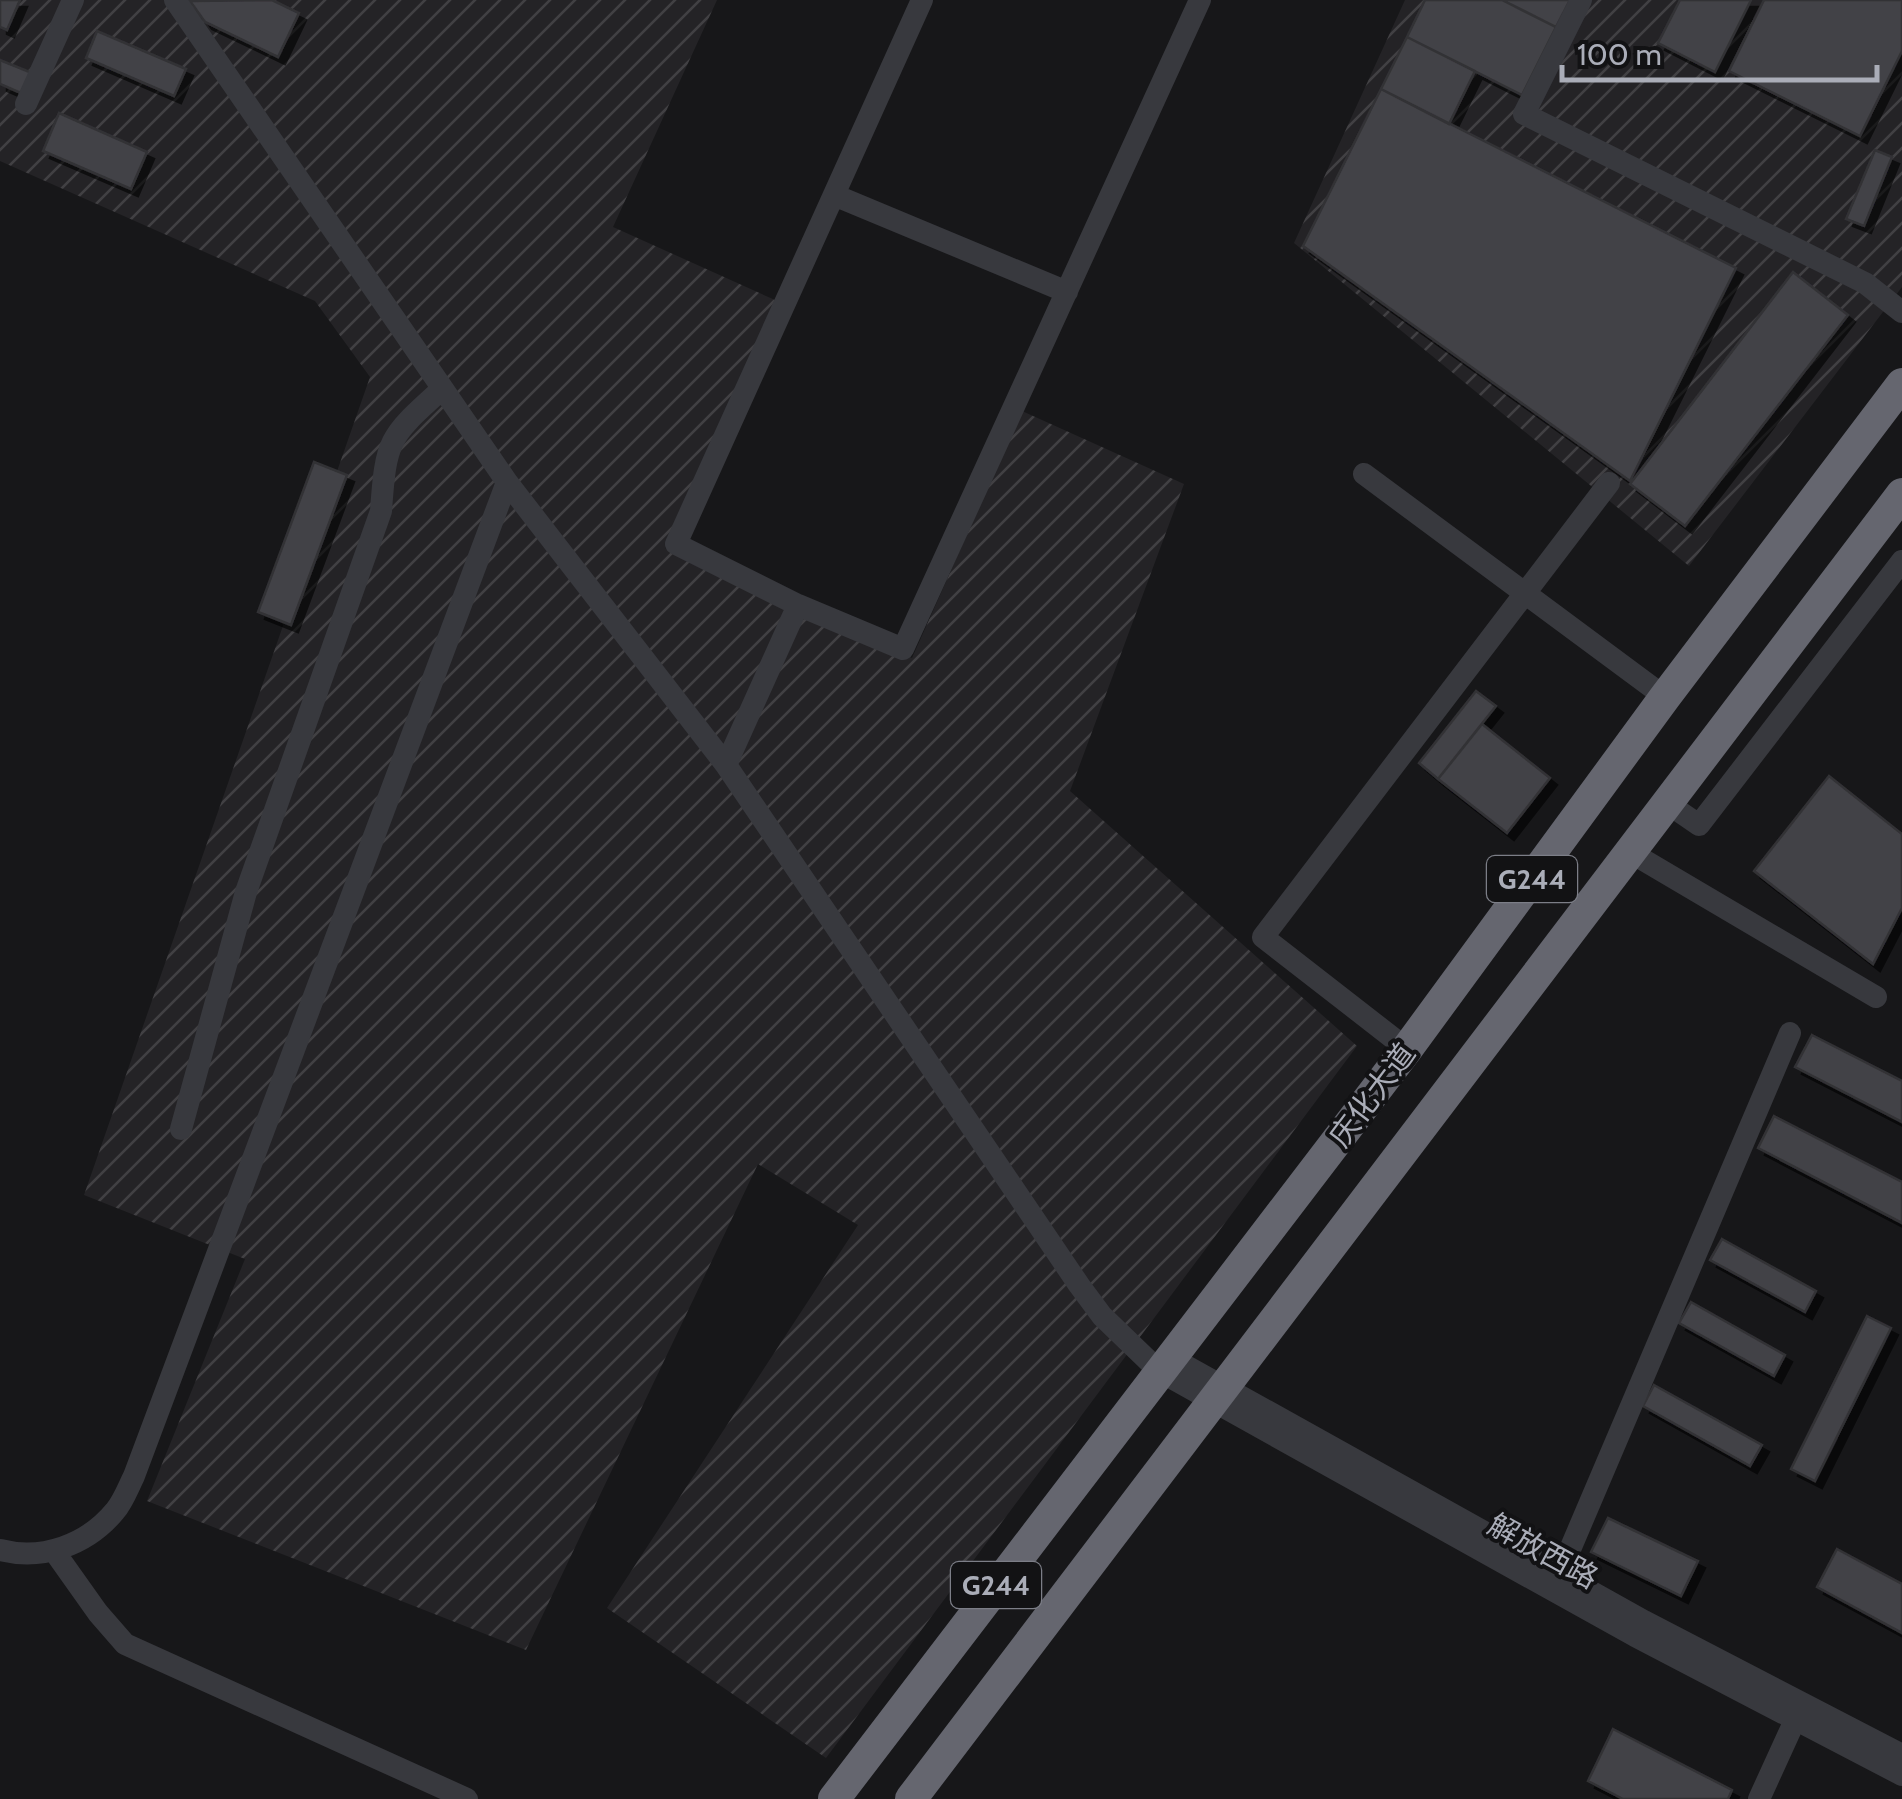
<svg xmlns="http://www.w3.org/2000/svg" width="1902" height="1799" font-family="Cabin,'Noto Sans SC',sans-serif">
	<defs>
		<pattern id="industrial-furrows" width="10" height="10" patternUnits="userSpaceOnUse" patternTransform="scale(2.5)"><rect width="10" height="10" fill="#242326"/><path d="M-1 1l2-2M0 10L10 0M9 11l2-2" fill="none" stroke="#414043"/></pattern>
		<filter id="shadow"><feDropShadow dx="7" dy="7" stdDeviation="0" flood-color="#0009"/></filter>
	</defs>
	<rect width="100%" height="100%" fill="#171719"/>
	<path fill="url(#industrial-furrows)" d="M 0,0 L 717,0 L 613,227 L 775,300 L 665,548 L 912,658 L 1022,411 L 1184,484 L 1070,791 L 1357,1046 L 826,1758 L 607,1608 L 858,1225 L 758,1164 L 526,1650 L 147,1501 L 245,1259 L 84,1195 L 370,377 L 315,301 L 0,161 Z
		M 1405,0 L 1902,0 L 1902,287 L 1689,566 L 1294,243 Z"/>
	<path fill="#424246" stroke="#323135" stroke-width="2.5" filter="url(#shadow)" d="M 0,0 L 20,0 L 7,30 L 0,27 Z
		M 272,0 L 299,13 L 278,57 L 205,22 L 190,1 Z
		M 1425,0 L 1502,0 L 1556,27 L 1522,95 L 1407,37 Z
		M 1502,0 L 1570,0 L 1556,27 Z
		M 1680,0 L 1751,0 L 1715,72 L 1658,43 Z
		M 1764,0 L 1902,0 L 1902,51 L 1860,136 L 1729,71 Z
		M 97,31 L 186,69 L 174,96 L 86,58 Z
		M 1407,37 L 1475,71 L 1449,124 L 1381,89 Z
		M 0,60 L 32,73 L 23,94 L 0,84 Z
		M 1381,89 L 1736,268 L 1630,481 L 1303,246 Z
		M 59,113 L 147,152 L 131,189 L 43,151 Z
		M 1875,150 L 1892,157 L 1864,226 L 1846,219 Z
		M 1793,272 L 1848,315 L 1685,526 L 1630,484 Z
		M 314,462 L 347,475 L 291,625 L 258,612 Z
		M 1476,691 L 1496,706 L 1438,779 L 1419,763 Z
		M 1482,724 L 1550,778 L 1507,833 L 1438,779 Z
		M 1829,776 L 1902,834 L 1902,908 L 1873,964 L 1754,871 Z
		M 1812,1035 L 1902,1081 L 1902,1122 L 1795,1067 Z
		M 1774,1116 L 1902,1182 L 1902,1223 L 1758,1148 Z
		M 1722,1239 L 1816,1291 L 1805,1312 L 1710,1260 Z
		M 1691,1302 L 1785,1355 L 1774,1376 L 1679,1323 Z
		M 1867,1316 L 1891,1328 L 1815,1481 L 1791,1469 Z
		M 1654,1385 L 1762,1445 L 1750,1466 L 1643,1406 Z
		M 1608,1518 L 1698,1561 L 1681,1596 L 1591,1552 Z
		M 1837,1549 L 1902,1584 L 1902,1633 L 1817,1587 Z
		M 1613,1729 L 1732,1790 L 1728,1799 L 1623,1799 L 1588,1781 Z"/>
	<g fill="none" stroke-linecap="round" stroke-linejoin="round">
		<path stroke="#38393e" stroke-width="22" d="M 175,0 L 507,482 L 726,765 L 1079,1285 L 1102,1316 L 1159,1371 L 1635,1636 L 1902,1775
			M 1581,0 L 1524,114 L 1865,283 L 1902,312
			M 26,104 L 73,0
			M 834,195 L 1067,292
			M 1364,474 L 1665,697
			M 798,605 L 903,649 L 1200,0
			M 726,765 L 798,605 L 676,544 L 922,0
			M 1667,803 L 1699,825 L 1902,561
			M 1630,852 L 1876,997
			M 1407,1049 L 1263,937 L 1609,483
			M 181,1129 L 246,892 L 381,511 C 386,438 389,437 442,389
			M 1170,1357 L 1644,1621 L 1902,1755
			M 0,1550 C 42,1561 87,1545 115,1511 C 123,1502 128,1488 134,1476 L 507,482
			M 54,1551 L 98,1613 L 125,1644 L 467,1799
			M 1554,1587 L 1790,1033
			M 1759,1799 L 1801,1707"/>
		<path stroke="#65666f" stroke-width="32" d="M 834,1799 L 1407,1049 L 1665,697 L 1902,384
			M 911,1799 L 1902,494"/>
	</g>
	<g text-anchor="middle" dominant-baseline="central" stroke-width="8" stroke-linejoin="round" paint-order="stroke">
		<g fill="#121214" stroke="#7c7e87" stroke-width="2.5">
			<rect x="1487" y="856" width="90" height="46" rx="8"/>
			<rect x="951" y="1562" width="90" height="46" rx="8"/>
		</g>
		<g font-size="28" font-weight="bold" fill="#aaadb8">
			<text x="1532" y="879">G244</text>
			<text x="996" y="1585">G244</text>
		</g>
		<g font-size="30" fill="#aaadb8" stroke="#121214">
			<text transform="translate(1372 1095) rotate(-53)">庆化大道</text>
			<text transform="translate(1543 1551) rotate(29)">解放西路</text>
		</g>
	</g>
	<path d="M1562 65v15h315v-15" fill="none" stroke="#aaadb8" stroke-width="5"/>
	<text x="1577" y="65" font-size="30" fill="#aaadb8" stroke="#121214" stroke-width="8" paint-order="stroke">100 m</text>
</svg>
